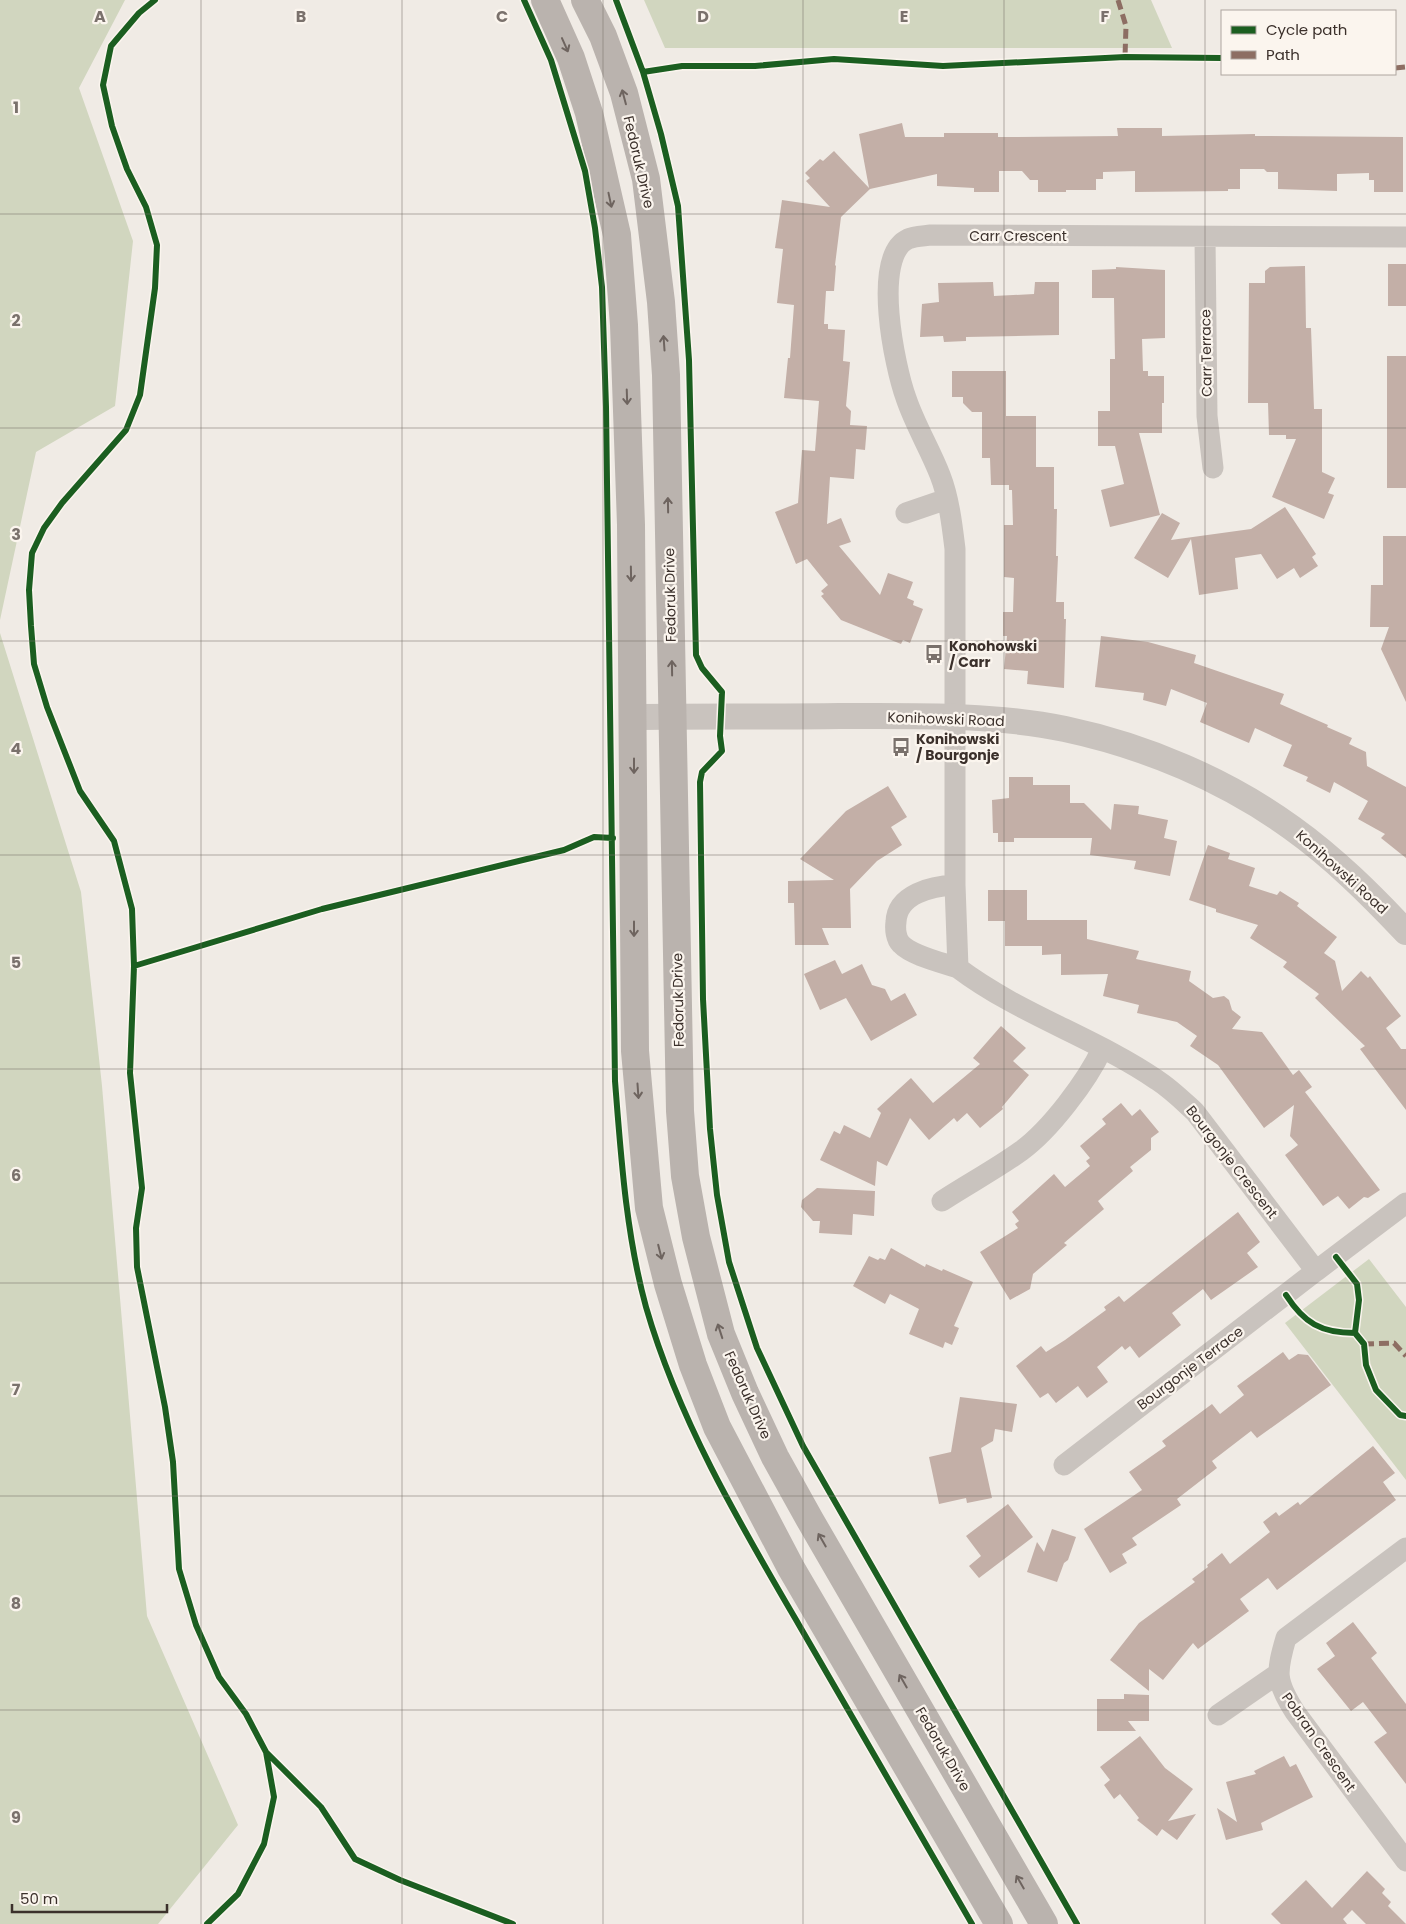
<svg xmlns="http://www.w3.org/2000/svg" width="1406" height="1924" font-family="Poppins,sans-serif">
	<rect width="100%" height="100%" fill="#f0ebe5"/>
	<path fill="#d1d6bf" d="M 0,0 L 125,0 L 79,88 L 133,241 L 115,406 L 36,452 L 0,620 Z
		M 644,0 L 1151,0 L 1172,48 L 665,48 Z
		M 0,633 L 81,892 L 102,1086 L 147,1616 L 238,1825 L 158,1924 L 0,1924 Z
		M 1369,1259 L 1406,1307 L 1406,1480 L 1285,1323 Z"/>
	<path fill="#c3afa7" d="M 902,123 L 905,137 L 944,137 L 944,133 L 998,133 L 998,137 L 1018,137 L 1118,136 L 1117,128 L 1162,128 L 1162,136 L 1255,134 L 1255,136 L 1403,137 L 1403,192 L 1374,192 L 1374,180 L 1369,180 L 1369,173 L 1337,174 L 1337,191 L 1278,189 L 1278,172 L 1267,172 L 1264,169 L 1240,169 L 1240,189 L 1228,189 L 1228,191 L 1135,192 L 1135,171 L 1103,172 L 1103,179 L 1096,179 L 1096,190 L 1066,190 L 1066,192 L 1038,192 L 1038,180 L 1030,180 L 1022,171 L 999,171 L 999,192 L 974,192 L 974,188 L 937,186 L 937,174 L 870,189 L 841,217 L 835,265 L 836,266 L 834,291 L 826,291 L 824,324 L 828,324 L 828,329 L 845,330 L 843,361 L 850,362 L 846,406 L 851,411 L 850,425 L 867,426 L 865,450 L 856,449 L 854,479 L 830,477 L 827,524 L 841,518 L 851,542 L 839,546 L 880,595 L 888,573 L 913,582 L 907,598 L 914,601 L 913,605 L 923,609 L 910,643 L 903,640 L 901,644 L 841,620 L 821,596 L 824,594 L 821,591 L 828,585 L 807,559 L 796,564 L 775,512 L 798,503 L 802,450 L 815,451 L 819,401 L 784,398 L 788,358 L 790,358 L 794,305 L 777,303 L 783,249 L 775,248 L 782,200 L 830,207 L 806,181 L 810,178 L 805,173 L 820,159 L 823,161 L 834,151 L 869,188 L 859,134 Z
		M 1388,264 L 1406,264 L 1406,306 L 1388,306 Z
		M 1305,266 L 1306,328 L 1311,328 L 1314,409 L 1322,409 L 1322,472 L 1335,478 L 1328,493 L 1334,495 L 1324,519 L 1272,497 L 1296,439 L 1286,439 L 1286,435 L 1269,435 L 1268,403 L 1248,403 L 1249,283 L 1265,283 L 1265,271 L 1270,267 Z
		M 1116,267 L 1165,270 L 1165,338 L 1142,339 L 1143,371 L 1148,371 L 1148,376 L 1164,376 L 1164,403 L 1162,403 L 1162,433 L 1139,433 L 1160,515 L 1110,527 L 1101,490 L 1124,484 L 1115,446 L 1098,446 L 1098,411 L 1110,411 L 1110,359 L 1115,359 L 1114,298 L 1092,298 L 1092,270 L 1116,269 Z
		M 993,282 L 994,296 L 1034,294 L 1035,282 L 1059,282 L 1059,335 L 966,337 L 966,341 L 944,342 L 943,336 L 920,337 L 922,304 L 939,302 L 938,283 Z
		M 1387,356 L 1406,356 L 1406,488 L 1387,488 Z
		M 952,371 L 1006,371 L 1006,416 L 1036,416 L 1036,467 L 1054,467 L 1054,509 L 1057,509 L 1056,556 L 1058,556 L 1056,602 L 1064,602 L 1064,619 L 1066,619 L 1064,688 L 1027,684 L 1028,671 L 1004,669 L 1007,636 L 1003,636 L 1003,612 L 1013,612 L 1014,578 L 1004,577 L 1004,525 L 1013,525 L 1012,490 L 1009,490 L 1009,485 L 991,485 L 990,458 L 982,458 L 982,412 L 972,412 L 963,403 L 963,397 L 952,397 Z
		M 1285,507 L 1316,554 L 1312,557 L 1318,566 L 1300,578 L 1294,568 L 1277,579 L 1261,554 L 1235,558 L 1238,589 L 1199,595 L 1191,539 L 1168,578 L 1134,558 L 1162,513 L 1180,523 L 1171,540 L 1251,529 Z
		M 1383,536 L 1406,536 L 1406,702 L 1381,649 L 1389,627 L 1370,627 L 1371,585 L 1383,585 Z
		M 1101,636 L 1148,642 L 1196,655 L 1194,663 L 1284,694 L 1280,704 L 1328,725 L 1327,727 L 1352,738 L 1349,744 L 1366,752 L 1367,766 L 1406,787 L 1406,858 L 1381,838 L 1385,834 L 1358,819 L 1368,801 L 1334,782 L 1330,793 L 1306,781 L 1308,777 L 1283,766 L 1292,745 L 1255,728 L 1249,743 L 1200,722 L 1207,703 L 1171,689 L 1166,706 L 1143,700 L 1144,693 L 1095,687 Z
		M 1009,777 L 1033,777 L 1033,785 L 1070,785 L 1070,803 L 1084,803 L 1111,830 L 1114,804 L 1139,806 L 1138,814 L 1168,820 L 1164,838 L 1177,841 L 1170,876 L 1134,869 L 1136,861 L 1090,855 L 1092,838 L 1014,838 L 1014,842 L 998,842 L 998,833 L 993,833 L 992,800 L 1009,798 Z
		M 888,786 L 907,817 L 891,827 L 902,845 L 877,861 L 850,889 L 851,928 L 822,928 L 829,945 L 795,945 L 794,903 L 788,903 L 788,881 L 834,880 L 800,859 L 846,811 Z
		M 1208,845 L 1230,853 L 1228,859 L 1255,868 L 1249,886 L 1277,895 L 1280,891 L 1299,903 L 1297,906 L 1337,937 L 1324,953 L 1335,961 L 1342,991 L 1361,971 L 1368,978 L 1370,976 L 1401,1016 L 1386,1028 L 1401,1049 L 1406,1049 L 1406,1110 L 1360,1049 L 1365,1046 L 1315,998 L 1319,994 L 1283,967 L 1287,962 L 1250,938 L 1258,925 L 1216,912 L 1216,909 L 1189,900 Z
		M 988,890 L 1027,890 L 1027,920 L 1087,920 L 1087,939 L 1139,951 L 1136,959 L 1191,971 L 1189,981 L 1213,998 L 1224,996 L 1229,1000 L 1232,1010 L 1241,1017 L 1232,1029 L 1262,1032 L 1293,1075 L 1299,1070 L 1312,1087 L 1305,1092 L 1380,1190 L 1368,1198 L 1364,1197 L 1349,1209 L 1338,1196 L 1323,1206 L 1285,1155 L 1298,1145 L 1290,1136 L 1294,1105 L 1264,1128 L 1218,1065 L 1190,1046 L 1197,1036 L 1177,1022 L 1137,1013 L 1139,1005 L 1103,996 L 1108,974 L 1061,975 L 1061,954 L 1042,955 L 1042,946 L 1005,946 L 1005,921 L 988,921 Z
		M 835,960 L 842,974 L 862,964 L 872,985 L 885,989 L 891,1001 L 905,993 L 917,1015 L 871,1041 L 846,998 L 820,1010 L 804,974 Z
		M 1001,1026 L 1026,1048 L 1013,1061 L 1029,1075 L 1002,1107 L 1003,1109 L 980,1128 L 967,1113 L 957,1122 L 954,1118 L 929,1140 L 910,1118 L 887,1166 L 877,1161 L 875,1186 L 820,1160 L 834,1131 L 840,1134 L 844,1125 L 870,1138 L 881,1113 L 877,1109 L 911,1078 L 933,1103 L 980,1064 L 973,1058 Z
		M 1121,1103 L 1132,1116 L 1140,1109 L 1159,1132 L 1151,1138 L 1151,1150 L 1130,1167 L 1133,1171 L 1098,1201 L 1104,1209 L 1064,1243 L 1067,1245 L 1033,1274 L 1030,1289 L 1010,1300 L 980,1252 L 1018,1228 L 1015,1224 L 1019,1221 L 1012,1212 L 1054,1174 L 1065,1187 L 1090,1166 L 1086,1161 L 1090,1158 L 1080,1146 L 1106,1124 L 1102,1119 Z
		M 817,1188 L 875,1191 L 874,1216 L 853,1214 L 852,1235 L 819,1233 L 820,1221 L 813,1221 L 801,1207 L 802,1200 Z
		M 1238,1212 L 1260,1242 L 1247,1253 L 1258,1267 L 1211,1300 L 1203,1289 L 1172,1313 L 1181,1325 L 1139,1358 L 1130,1346 L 1125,1350 L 1122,1346 L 1097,1367 L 1108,1382 L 1087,1398 L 1078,1386 L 1056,1403 L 1048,1393 L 1040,1398 L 1016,1366 L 1041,1346 L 1046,1352 L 1065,1340 L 1106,1310 L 1104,1307 L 1119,1296 L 1124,1302 Z
		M 891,1248 L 925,1267 L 926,1264 L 942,1271 L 943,1269 L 973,1282 L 954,1326 L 959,1328 L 952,1345 L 945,1342 L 943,1348 L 909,1334 L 919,1309 L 890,1294 L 885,1304 L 853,1286 L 869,1256 L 878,1260 L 880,1258 L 885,1260 Z
		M 1283,1352 L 1289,1360 L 1298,1354 L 1308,1355 L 1331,1385 L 1257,1438 L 1251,1431 L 1212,1461 L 1217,1468 L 1177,1499 L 1181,1505 L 1132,1538 L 1137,1545 L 1122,1554 L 1127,1563 L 1110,1573 L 1084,1529 L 1142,1490 L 1129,1472 L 1166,1446 L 1162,1441 L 1212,1404 L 1220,1414 L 1244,1395 L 1237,1386 Z
		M 960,1397 L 1017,1404 L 1012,1432 L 995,1429 L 993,1441 L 981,1448 L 992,1498 L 967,1503 L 966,1498 L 939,1504 L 929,1457 L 951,1452 Z
		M 1373,1446 L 1395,1473 L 1383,1482 L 1396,1500 L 1277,1590 L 1268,1578 L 1240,1599 L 1249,1611 L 1198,1649 L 1193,1643 L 1163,1680 L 1149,1669 L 1149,1691 L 1110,1660 L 1139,1623 L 1195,1582 L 1192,1579 L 1208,1567 L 1207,1565 L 1222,1553 L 1230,1564 L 1270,1532 L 1263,1522 L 1276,1512 L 1279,1516 L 1298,1502 L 1300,1505 Z
		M 1008,1504 L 1033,1537 L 979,1578 L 969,1566 L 981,1556 L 966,1536 Z
		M 1052,1529 L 1076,1537 L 1068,1560 L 1064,1563 L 1057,1582 L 1027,1572 L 1037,1542 L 1044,1552 Z
		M 1353,1622 L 1377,1653 L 1371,1658 L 1406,1704 L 1406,1784 L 1374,1742 L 1387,1733 L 1363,1702 L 1351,1711 L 1317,1669 L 1335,1656 L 1326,1643 Z
		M 1124,1694 L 1149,1695 L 1149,1721 L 1128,1721 L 1136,1731 L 1097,1731 L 1097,1699 L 1124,1699 Z
		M 1140,1736 L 1165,1768 L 1193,1789 L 1168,1821 L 1196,1814 L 1177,1840 L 1162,1829 L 1157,1836 L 1137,1820 L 1139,1818 L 1120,1794 L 1114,1799 L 1104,1785 L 1110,1780 L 1100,1767 Z
		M 1284,1756 L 1290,1767 L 1296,1764 L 1313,1797 L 1261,1823 L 1263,1830 L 1226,1840 L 1217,1808 L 1237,1822 L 1226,1782 L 1256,1774 L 1254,1771 Z
		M 1367,1871 L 1385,1889 L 1382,1893 L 1391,1902 L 1388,1906 L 1406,1924 L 1366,1924 L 1352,1910 L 1343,1919 L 1347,1924 L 1281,1924 L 1271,1914 L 1306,1880 L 1332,1908 Z"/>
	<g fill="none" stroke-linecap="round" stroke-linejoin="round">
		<path stroke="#c9c3be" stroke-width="21" d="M 1205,237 L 1207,416 L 1213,468
			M 1406,237 L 931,235 C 924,236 914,236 908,239 C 871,256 895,368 906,398 C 915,425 930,449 940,475 C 949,498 952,524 955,549 L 955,885 L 958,968 C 1019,1014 1094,1037 1157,1080 C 1171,1089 1183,1101 1195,1112 L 1316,1271 L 1406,1203
			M 906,513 L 947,499
			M 955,885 C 932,886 897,894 896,922 C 895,929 896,939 901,944 C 912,956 944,963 958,968
			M 942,1201 C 968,1184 996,1169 1021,1151 C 1050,1130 1087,1081 1102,1049
			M 1064,1465 L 1316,1271
			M 1406,1548 L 1286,1638 C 1276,1672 1275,1681 1295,1712 L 1406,1861
			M 1218,1715 L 1279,1673"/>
		<path stroke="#c9c3be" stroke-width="26" d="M 633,717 C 702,716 771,717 839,716 C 912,716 994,714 1065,729 C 1145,746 1226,780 1292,828 C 1334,858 1371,895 1406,932"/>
		<path stroke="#bab3ae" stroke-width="28" d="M 545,0 L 571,58 L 589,113 L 617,235 L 624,325 L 631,525 L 635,1051 L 649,1208 L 668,1284 L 693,1365 L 717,1427 L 791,1568 L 999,1924
			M 585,0 L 603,36 L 624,93 L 646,179 L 661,302 L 666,375 L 680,1111 L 685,1176 L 696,1237 L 721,1334 L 745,1393 L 775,1457 L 810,1520 L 1044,1924"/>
		<path stroke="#8d6e63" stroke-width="5" stroke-dasharray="10 5" stroke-linecap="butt" d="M 1118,0 L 1126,26 L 1125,57
			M 1395,68 L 1406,67
			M 1364,1344 L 1394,1343 L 1406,1356"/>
		<g stroke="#fbf5ee" stroke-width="9">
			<path id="cycleway" d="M 155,0 L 139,13 L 111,46 L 103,85 L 112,126 L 127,169 L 146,207 L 157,245 L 155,288 L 140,395 L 126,430 L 62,503 L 44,528 L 32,553 L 29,590 L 31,626 L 34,664 L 47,707 L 80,791 L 114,841 L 132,909 L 134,966 L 130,1073 L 142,1188 L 136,1228 L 137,1267 L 165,1407 L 173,1462 L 179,1569 L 196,1625 L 219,1677 L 246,1714 L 266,1752
				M 524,0 L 551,60 L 585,171 L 595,228 L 602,287 L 606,407 L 615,1081 C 621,1157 626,1234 646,1307 C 679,1421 740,1524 799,1625 C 857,1725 914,1824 972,1924
				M 616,0 L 643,72 L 661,134 L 678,206 L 689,360 L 696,655 L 702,668 L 722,692 L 720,736 L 722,751 L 702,772 L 700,782 L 703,999 L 710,1129 L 717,1195 L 729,1262 L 757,1348 L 803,1446 L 1077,1924
				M 643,72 L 682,66 L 755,66 L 834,59 L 943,66 L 1125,57 L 1222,58
				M 134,966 L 322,909 L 564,850 L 594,837 L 613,838
				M 1286,1295 C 1304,1323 1321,1333 1355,1333 L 1359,1300 L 1357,1284 L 1336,1257
				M 1355,1333 L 1364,1344 L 1366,1365 L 1376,1390 L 1400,1415 L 1406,1416
				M 207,1924 L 238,1894 L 264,1844 L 274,1797 L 266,1752 L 321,1807 L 355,1859 L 400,1880 L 513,1924"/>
		</g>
		<use href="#cycleway" stroke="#1b5e20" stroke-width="6"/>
	</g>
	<defs><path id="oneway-shaft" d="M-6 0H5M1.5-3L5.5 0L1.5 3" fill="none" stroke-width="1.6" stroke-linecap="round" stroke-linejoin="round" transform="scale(1.25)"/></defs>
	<g stroke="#6e645f">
		<use href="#oneway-shaft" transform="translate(565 45) rotate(66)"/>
		<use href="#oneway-shaft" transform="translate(624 97) rotate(-105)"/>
		<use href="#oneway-shaft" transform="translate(610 200) rotate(78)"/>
		<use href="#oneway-shaft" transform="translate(664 343) rotate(-94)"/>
		<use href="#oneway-shaft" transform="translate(627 397) rotate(88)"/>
		<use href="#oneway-shaft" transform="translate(668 505) rotate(-91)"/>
		<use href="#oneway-shaft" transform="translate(631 574) rotate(89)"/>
		<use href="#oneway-shaft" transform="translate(672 668) rotate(-91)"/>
		<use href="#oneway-shaft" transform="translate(634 766) rotate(90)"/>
		<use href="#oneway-shaft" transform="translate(634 929) rotate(90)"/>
		<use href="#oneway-shaft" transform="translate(638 1091) rotate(86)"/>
		<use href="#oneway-shaft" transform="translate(660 1252) rotate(76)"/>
		<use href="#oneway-shaft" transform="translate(720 1331) rotate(-108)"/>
		<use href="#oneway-shaft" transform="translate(822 1540) rotate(-120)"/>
		<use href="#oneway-shaft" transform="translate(903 1681) rotate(-120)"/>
		<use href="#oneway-shaft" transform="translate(1020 1882) rotate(-120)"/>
	</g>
	<path fill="none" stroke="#7a716c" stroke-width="1" stroke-opacity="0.55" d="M 201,0 L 201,1924M 402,0 L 402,1924M 603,0 L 603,1924M 803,0 L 803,1924M 1004,0 L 1004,1924M 1205,0 L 1205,1924M 0,214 L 1406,214M 0,428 L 1406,428M 0,641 L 1406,641M 0,855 L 1406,855M 0,1069 L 1406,1069M 0,1283 L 1406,1283M 0,1496 L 1406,1496M 0,1710 L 1406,1710"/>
	<defs>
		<g id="bus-bare" transform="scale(1.5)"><path d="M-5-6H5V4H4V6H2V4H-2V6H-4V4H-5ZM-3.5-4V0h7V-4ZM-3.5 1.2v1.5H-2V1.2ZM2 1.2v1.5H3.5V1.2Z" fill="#7a716c" stroke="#fbf5ee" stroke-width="2.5" paint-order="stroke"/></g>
	</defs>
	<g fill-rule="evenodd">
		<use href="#bus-bare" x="934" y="654"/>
		<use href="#bus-bare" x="901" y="747"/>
	</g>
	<g text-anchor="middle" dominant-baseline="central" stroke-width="4.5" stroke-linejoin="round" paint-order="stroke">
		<g font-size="14" fill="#3b302b" stroke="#fbf5ee">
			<text transform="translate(639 162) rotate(77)">Fedoruk Drive</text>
			<text x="1018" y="236">Carr Crescent</text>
			<text transform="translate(1206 353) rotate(-91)">Carr Terrace</text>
			<text transform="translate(670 595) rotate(-91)">Fedoruk Drive</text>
			<text transform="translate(946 719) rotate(2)">Konihowski Road</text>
			<text transform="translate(1342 872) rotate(42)">Konihowski Road</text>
			<text transform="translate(678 1000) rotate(-91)">Fedoruk Drive</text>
			<text transform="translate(1232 1162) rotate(52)">Bourgonje Crescent</text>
			<text transform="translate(1190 1368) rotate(-37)">Bourgonje Terrace</text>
			<text transform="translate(748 1395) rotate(66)">Fedoruk Drive</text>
			<text transform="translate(1319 1742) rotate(55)">Pobran Crescent</text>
			<text transform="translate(943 1749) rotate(60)">Fedoruk Drive</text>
		</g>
		<g font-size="14" font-weight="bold" fill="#3b302b" stroke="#fbf5ee" text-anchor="start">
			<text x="949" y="646">Konohowski<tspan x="949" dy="16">/ Carr</tspan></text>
			<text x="916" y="739">Konihowski<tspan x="916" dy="16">/ Bourgonje</tspan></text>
		</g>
	</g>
	<g font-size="16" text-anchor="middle" font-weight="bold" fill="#7a716c" stroke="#fbf5ee" stroke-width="4.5" stroke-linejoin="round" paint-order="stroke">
		<text x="100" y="22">A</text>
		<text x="301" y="22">B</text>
		<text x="502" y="22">C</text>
		<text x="703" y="22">D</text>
		<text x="904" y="22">E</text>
		<text x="1105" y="22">F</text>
		<text x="16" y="113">1</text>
		<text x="16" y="326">2</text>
		<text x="16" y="540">3</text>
		<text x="16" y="754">4</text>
		<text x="16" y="968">5</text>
		<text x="16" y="1181">6</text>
		<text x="16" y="1395">7</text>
		<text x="16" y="1609">8</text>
		<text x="16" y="1823">9</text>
	</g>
	<rect x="1221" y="10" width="175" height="65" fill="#fbf5ee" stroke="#aea6a0"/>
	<rect x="1231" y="26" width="25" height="8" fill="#1b5e20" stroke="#aea6a0"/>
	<text x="1266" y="35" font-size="15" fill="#3b302b">Cycle path</text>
	<rect x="1231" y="51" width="25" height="8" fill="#8d6e63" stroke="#aea6a0"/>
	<text x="1266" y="60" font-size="15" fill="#3b302b">Path</text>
	<path d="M12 1904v8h155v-8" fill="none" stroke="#3b302b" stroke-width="2.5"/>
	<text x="20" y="1904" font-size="15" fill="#3b302b" stroke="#fbf5ee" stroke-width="4" paint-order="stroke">50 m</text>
</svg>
